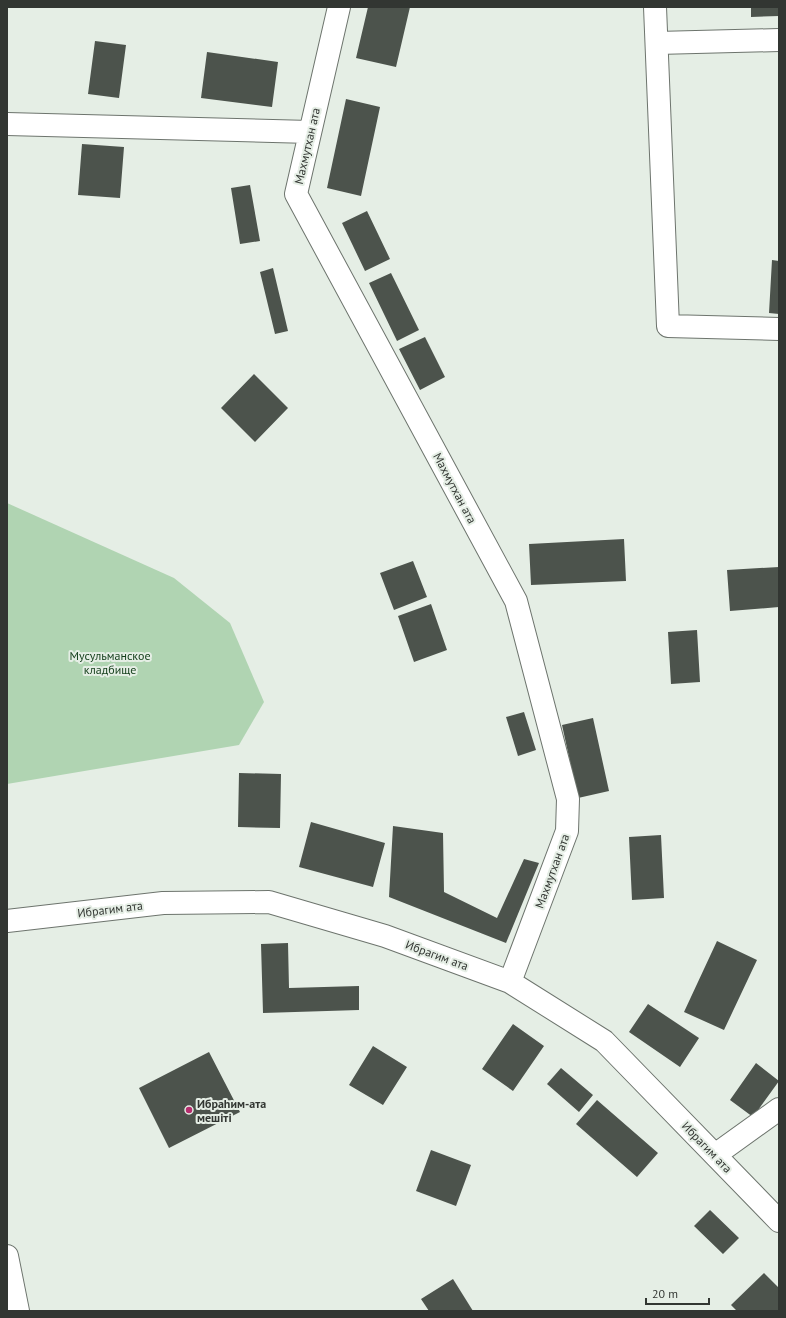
<svg xmlns="http://www.w3.org/2000/svg" width="786" height="1318" font-family="'PT Sans',sans-serif">
	<rect width="100%" height="100%" fill="#e5eee5"/>
	<path fill="#b0d4b2" d="M 7,503 L 174,578 L 230,623 L 264,702 L 239,745 L 7,784 Z"/>
	<path fill="#4c534c" d="M 368,7 L 410,7 L 396,67 L 356,58 Z
		M 751,7 L 779,7 L 779,16 L 751,17 Z
		M 95,41 L 126,45 L 119,98 L 88,94 Z
		M 207,52 L 278,62 L 272,107 L 201,98 Z
		M 346,99 L 380,107 L 361,196 L 327,188 Z
		M 82,144 L 124,147 L 120,198 L 78,195 Z
		M 250,185 L 260,241 L 240,244 L 231,188 Z
		M 367,211 L 390,259 L 365,271 L 342,223 Z
		M 772,260 L 779,261 L 779,314 L 769,313 Z
		M 273,268 L 288,331 L 275,334 L 260,272 Z
		M 391,273 L 419,330 L 397,341 L 369,283 Z
		M 425,337 L 445,377 L 420,390 L 399,349 Z
		M 254,374 L 288,408 L 255,442 L 221,408 Z
		M 624,539 L 626,581 L 531,585 L 529,544 Z
		M 413,561 L 427,597 L 394,610 L 380,573 Z
		M 779,567 L 779,607 L 730,611 L 727,570 Z
		M 431,604 L 447,650 L 414,662 L 398,616 Z
		M 697,630 L 700,682 L 671,684 L 668,632 Z
		M 524,712 L 536,750 L 518,756 L 506,717 Z
		M 593,718 L 609,791 L 578,798 L 562,725 Z
		M 239,773 L 281,774 L 280,828 L 238,827 Z
		M 311,822 L 385,843 L 373,887 L 299,867 Z
		M 393,826 L 443,833 L 444,892 L 497,918 L 524,859 L 539,863 L 506,943 L 389,897 Z
		M 661,835 L 664,898 L 632,900 L 629,837 Z
		M 717,941 L 757,960 L 724,1030 L 684,1012 Z
		M 288,943 L 289,988 L 359,986 L 359,1010 L 263,1013 L 261,944 Z
		M 648,1004 L 699,1038 L 680,1067 L 629,1032 Z
		M 513,1024 L 544,1046 L 513,1091 L 482,1069 Z
		M 373,1046 L 407,1067 L 383,1105 L 349,1085 Z
		M 209,1052 L 240,1112 L 169,1148 L 139,1088 Z
		M 756,1063 L 779,1081 L 753,1117 L 730,1100 Z
		M 561,1068 L 593,1095 L 579,1112 L 547,1084 Z
		M 597,1100 L 658,1153 L 637,1177 L 576,1124 Z
		M 431,1150 L 471,1165 L 456,1206 L 416,1191 Z
		M 710,1210 L 739,1238 L 723,1254 L 694,1226 Z
		M 764,1273 L 779,1288 L 779,1311 L 737,1311 L 731,1305 Z
		M 453,1279 L 473,1311 L 429,1311 L 421,1299 Z"/>
	<g fill="none" stroke-linecap="round" stroke-linejoin="round">
		<g stroke="#6d746d" stroke-width="24">
			<path id="minor" d="M 339,7 L 296,194 L 516,601 L 568,799 L 567,831 L 510,982
				M 655,7 L 668,326 L 779,329
				M 657,43 L 779,40
				M 7,124 L 310,132
				M 7,921 L 163,903 L 269,902 L 385,936 L 510,982 L 604,1041 L 779,1221
				M 715,1155 L 779,1109
				M 7,1256 L 18,1311"/>
		</g>
		<use href="#minor" stroke="#fff" stroke-width="22"/>
	</g>
	<circle fill="#b52d6e" stroke="#e5eee5" stroke-width="1.5" cx="189" cy="1110" r="4"/>
	<g text-anchor="middle" dominant-baseline="central" stroke-width="4" stroke-linejoin="round" paint-order="stroke">
		<g font-size="12" fill="#323632" stroke="#e5eee5">
			<text transform="translate(307 146) rotate(-77)">Махмутхан ата</text>
			<text transform="translate(455 488) rotate(62)">Махмутхан ата</text>
			<text transform="translate(552 871) rotate(-70)">Махмутхан ата</text>
			<text transform="translate(110 909) rotate(-7)">Ибрагим ата</text>
			<text transform="translate(437 955) rotate(20)">Ибрагим ата</text>
			<text transform="translate(707 1147) rotate(46)">Ибрагим ата</text>
		</g>
		<g font-size="12" fill="#123d19" stroke="#e5eee5">
			<text x="110" y="655">Мусульманское<tspan x="110" dy="14">кладбище</tspan></text>
		</g>
		<g font-size="12" font-weight="bold" fill="#323632" stroke="#e5eee5" text-anchor="start">
			<text x="197" y="1103">Ибраһим-ата<tspan x="197" dy="14">мешіті</tspan></text>
		</g>
	</g>
	<rect width="786" height="1318" fill="none" stroke="#323632" stroke-width="16"/>
	<path d="M646 1298v6h63v-6" fill="none" stroke="#323632" stroke-width="2"/>
	<text x="652" y="1298" font-size="12" fill="#323632" stroke="#e5eee5" stroke-width="3" paint-order="stroke">20 m</text>
</svg>
